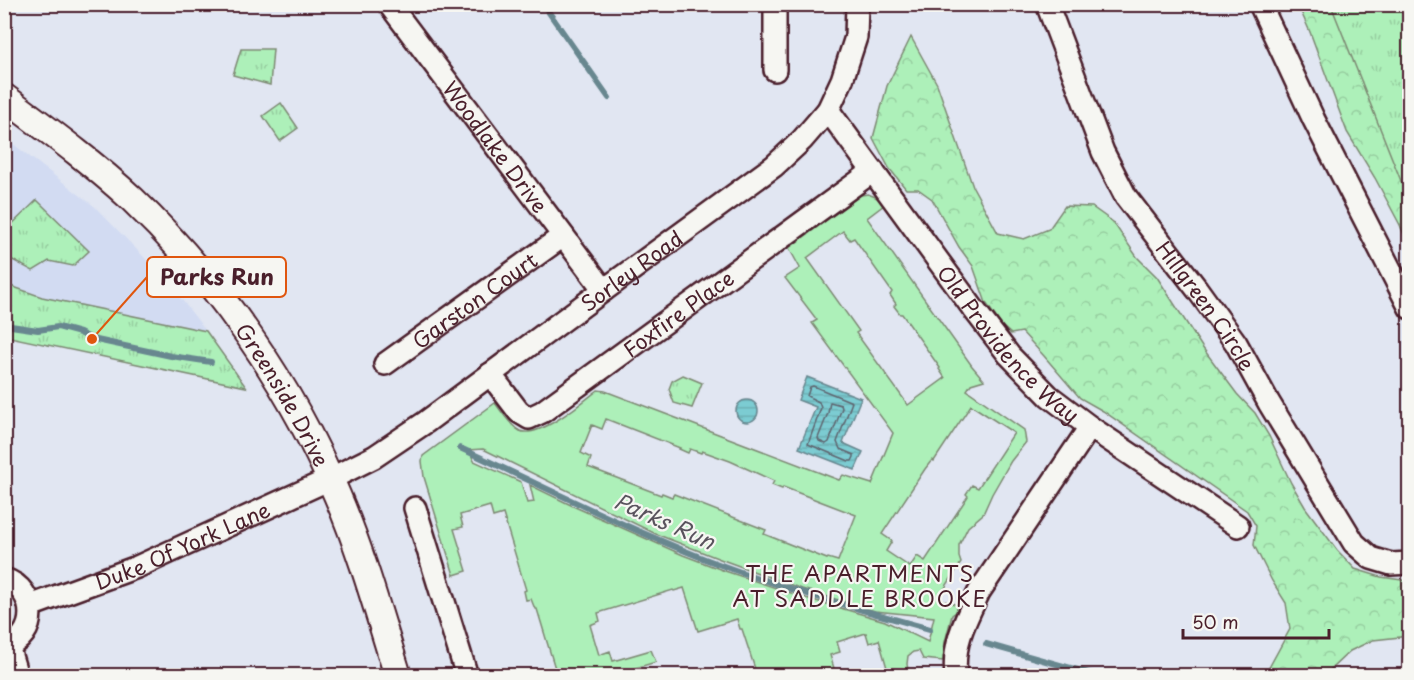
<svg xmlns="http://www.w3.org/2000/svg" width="1414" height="680" font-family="'Playpen Sans',sans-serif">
	<defs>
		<pattern id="forest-crowns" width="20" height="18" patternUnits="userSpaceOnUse" patternTransform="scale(1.5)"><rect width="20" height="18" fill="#adf0b9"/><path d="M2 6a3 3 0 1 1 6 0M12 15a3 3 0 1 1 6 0" fill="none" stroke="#96cd9f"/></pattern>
		<pattern id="park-tufts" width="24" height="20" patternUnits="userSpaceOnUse" patternTransform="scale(1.5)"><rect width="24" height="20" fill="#adf0b9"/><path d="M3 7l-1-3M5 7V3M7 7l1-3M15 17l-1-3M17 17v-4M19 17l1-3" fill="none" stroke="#96cd9f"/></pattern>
		<pattern id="water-rules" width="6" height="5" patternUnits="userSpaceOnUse" patternTransform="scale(1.5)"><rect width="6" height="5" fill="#7bccd2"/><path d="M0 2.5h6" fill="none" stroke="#6cafb4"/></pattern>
	</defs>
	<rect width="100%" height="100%" fill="#e1e6f2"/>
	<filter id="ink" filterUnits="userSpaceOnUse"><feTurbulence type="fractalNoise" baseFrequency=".0167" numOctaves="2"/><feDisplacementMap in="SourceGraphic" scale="12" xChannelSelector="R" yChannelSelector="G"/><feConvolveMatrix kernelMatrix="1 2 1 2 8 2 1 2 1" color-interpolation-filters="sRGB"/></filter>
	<g filter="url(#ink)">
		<path fill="#d2dbf2" d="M 4,137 L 94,206 L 141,254 L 182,300 L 206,331 L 42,297 L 5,284 Z"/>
		<path fill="#adf0b9" stroke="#7c8872" stroke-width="1.5" fill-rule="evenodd" d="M 868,194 L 883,200 L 884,205 L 867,218 L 972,366 L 984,380 L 971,384 L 967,390 L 1024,430 L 1026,442 L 1011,461 L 992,494 L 983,514 L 968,527 L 959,545 L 959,557 L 961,563 L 938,599 L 958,605 L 956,612 L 952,615 L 945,642 L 943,661 L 923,659 L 919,651 L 913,652 L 908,656 L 907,664 L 909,676 L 889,675 L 879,640 L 869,643 L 866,633 L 837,642 L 840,652 L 830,655 L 836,675 L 757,675 L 742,629 L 740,629 L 737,619 L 698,631 L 684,588 L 674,591 L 673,590 L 598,613 L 600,621 L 590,625 L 599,655 L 610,651 L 613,661 L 651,650 L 656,662 L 612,675 L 557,675 L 537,609 L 535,609 L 531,599 L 526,600 L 524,591 L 526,590 L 503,514 L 493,517 L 490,506 L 460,515 L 463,527 L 454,529 L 467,571 L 454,575 L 424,477 L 422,461 L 423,456 L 495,403 C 502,412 510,426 520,431 C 539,439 583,402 598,390 L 605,391 L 839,480 L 843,475 L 872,484 L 893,433 L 812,323 L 817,320 L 785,278 L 800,268 L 789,248 L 861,195 ZM 843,231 L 850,240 L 854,238 L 892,292 L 890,295 L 896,304 L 894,306 L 900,314 L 902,314 L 940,368 L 939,369 L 945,378 L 908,405 L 856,333 L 859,331 L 807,258 ZM 971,405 L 1014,433 L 978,488 L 972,485 L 966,494 L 968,496 L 925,561 L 917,556 L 910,567 L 886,551 L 892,541 L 882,534 L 925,469 L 932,460 L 934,461 ZM 606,419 L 680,448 L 679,449 L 688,453 L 690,449 L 701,453 L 702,451 L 730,461 L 774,481 L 772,485 L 782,489 L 783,487 L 856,515 L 838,561 L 828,558 L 827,559 L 764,534 L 766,530 L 674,494 L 672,497 L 662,493 L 661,495 L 588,467 L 591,458 L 581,453 L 592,425 L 602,429 ZM 483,449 L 656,534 L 720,559 L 802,589 L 875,611 L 934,617 L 928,642 L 885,621 L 806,598 L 725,571 L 683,555 L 575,507 L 530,485 L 534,502 L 527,503 L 521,482 L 474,461 L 469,450 Z"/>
		<path fill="url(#forest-crowns)" stroke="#7c8872" stroke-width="1.5" d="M 1298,5 L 1370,5 L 1409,173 L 1409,247 L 1400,225 L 1375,178 L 1347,132 L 1310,32 Z
			M 911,37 L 937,84 L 973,187 L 998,233 L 1024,239 L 1049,229 L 1065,206 L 1092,207 L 1113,222 L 1137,257 L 1157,277 L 1202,347 L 1237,394 L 1255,413 L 1269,436 L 1291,483 L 1305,507 L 1337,550 L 1355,569 L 1381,577 L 1409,581 L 1409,636 L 1373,640 L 1350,651 L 1331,669 L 1334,675 L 1265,675 L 1290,629 L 1286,603 L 1272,581 L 1254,545 L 1256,526 L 1247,511 L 1103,411 L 1080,398 L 1044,356 L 1022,332 L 1011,334 L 1002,326 L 986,303 L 973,266 L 959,247 L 932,199 L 918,189 L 906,189 L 889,168 L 873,138 L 887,86 Z"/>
		<path fill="url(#park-tufts)" stroke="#7c8872" stroke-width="1.5" d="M 1331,5 L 1409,5 L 1409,201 Z
			M 241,49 L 273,49 L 270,85 L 233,75 Z
			M 281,103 L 298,128 L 280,141 L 263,116 Z
			M 37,200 L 89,251 L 73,266 L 49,261 L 33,271 L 9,258 L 5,260 L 5,231 Z
			M 5,284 L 42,297 L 206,331 L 246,387 L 5,336 Z
			M 683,375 L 702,383 L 692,408 L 674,403 L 669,389 L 672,381 Z"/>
		<path fill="url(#water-rules)" stroke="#67878f" stroke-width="1.5" d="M 807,377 L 861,398 L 843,443 L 863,452 L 855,470 L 799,448 L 816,407 L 798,400 Z
			M736 411a11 11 0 1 1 22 0a11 11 0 1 1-22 0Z"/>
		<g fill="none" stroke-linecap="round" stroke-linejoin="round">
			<path stroke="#5e646e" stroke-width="1.5" d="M 813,386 L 852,402 L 837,442 L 840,449 L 854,455 L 854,457 L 852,461 L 849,461 L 808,444 L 821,408 L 819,402 L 807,396 L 810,387 Z
				M 830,402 L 841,405 L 842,408 L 829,442 L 826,444 L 819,441 L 818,438 L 828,413 Z"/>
			<path stroke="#67878f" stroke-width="6" d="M 543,4 L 609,98
				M 4,325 L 38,330 L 58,327 L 80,333 L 92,339 L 171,356 L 211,362
				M 460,448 C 541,485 621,526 705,559 C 778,587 854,608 930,629
				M 986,644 L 1099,676"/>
			<g stroke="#4a1f2b" stroke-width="26">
				<g id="minor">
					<path id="s1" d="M 389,4 L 604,290"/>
					<path d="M 775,4 L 775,70"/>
					<path id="s2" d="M 1047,4 L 1103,152 L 1126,197 L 1197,289 L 1236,343 L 1269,403 L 1354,543 L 1371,558 L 1391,564 L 1410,563"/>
					<path d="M 1260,4 L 1314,120 L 1410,308"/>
					<path id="s3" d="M 828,110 L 972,307 L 1009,355 L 1049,396 L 1090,427 L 1238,526"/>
					<path id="s4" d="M 385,364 L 563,236"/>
					<path id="s5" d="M 490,374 L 519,412 L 529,418 L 542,412 L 873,171"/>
					<path d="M 415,508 L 467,676"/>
					<path d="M 4,579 C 38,589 39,638 4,647"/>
					<path id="s6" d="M 30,606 L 137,567 L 330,479 L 374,457 L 426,422 L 604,290 L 774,166 L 802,140 L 828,110 L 842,80 L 856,37 L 857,4"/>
					<path d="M 8,646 L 17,676"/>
					<path d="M 956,676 C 952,644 966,619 979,592 L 1090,427"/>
				</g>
			</g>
			<g stroke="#4a1f2b" stroke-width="30">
				<g id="tertiary">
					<path id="s7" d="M 4,97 C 48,130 92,162 132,199 C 218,281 291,385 337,495 C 362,553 379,615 398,676"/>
				</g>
			</g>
			<use href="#minor" stroke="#f6f6f2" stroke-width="21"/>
			<use href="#tertiary" stroke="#f6f6f2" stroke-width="26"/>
		</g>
	</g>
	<g text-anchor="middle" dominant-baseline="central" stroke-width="4.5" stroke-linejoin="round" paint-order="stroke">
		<g font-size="21" fill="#4a1f2b" stroke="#f6f6f2">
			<text stroke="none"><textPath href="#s1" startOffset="178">Woodlake Drive</textPath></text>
			<text stroke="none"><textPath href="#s6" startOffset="693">Sorley Road</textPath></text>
			<text stroke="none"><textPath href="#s4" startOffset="110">Garston Court</textPath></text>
			<text stroke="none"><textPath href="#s2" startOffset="344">Hillgreen Circle</textPath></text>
			<text stroke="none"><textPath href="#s5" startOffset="242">Foxfire Place</textPath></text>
			<text stroke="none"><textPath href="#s3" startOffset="296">Old Providence Way</textPath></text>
			<text stroke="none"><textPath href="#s7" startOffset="412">Greenside Drive</textPath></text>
			<text stroke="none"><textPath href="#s6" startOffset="164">Duke Of York Lane</textPath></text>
		</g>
		<g font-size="22" font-style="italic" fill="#59535d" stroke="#f6f6f2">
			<text transform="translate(665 520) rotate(24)">Parks Run</text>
		</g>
		<g font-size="22" letter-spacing="1.5" fill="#4a1f2b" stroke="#f6f6f2">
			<text x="860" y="572">THE APARTMENTS<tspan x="860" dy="25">AT SADDLE BROOKE</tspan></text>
		</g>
	</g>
	<path fill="none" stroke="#e0560e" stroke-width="2" d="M92 339L147 277"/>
	<circle fill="#e0560e" stroke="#f6f6f2" stroke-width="2" cx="92" cy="339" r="6"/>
	<rect fill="#f6f6f2" stroke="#e0560e" stroke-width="2" x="147" y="257" width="139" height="40" rx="6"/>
	<g font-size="22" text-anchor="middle" font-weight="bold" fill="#4a1f2b">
		<text x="217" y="285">Parks Run</text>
	</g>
	<rect width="1414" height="680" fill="none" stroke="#f6f6f2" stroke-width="24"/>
	<rect x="12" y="12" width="1390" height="656" fill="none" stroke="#4a1f2b" stroke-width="2" filter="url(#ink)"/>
	<path d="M1183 629v9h146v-9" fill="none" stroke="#4a1f2b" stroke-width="3"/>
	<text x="1192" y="629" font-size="18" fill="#4a1f2b" stroke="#f6f6f2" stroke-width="4.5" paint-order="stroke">50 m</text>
</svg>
